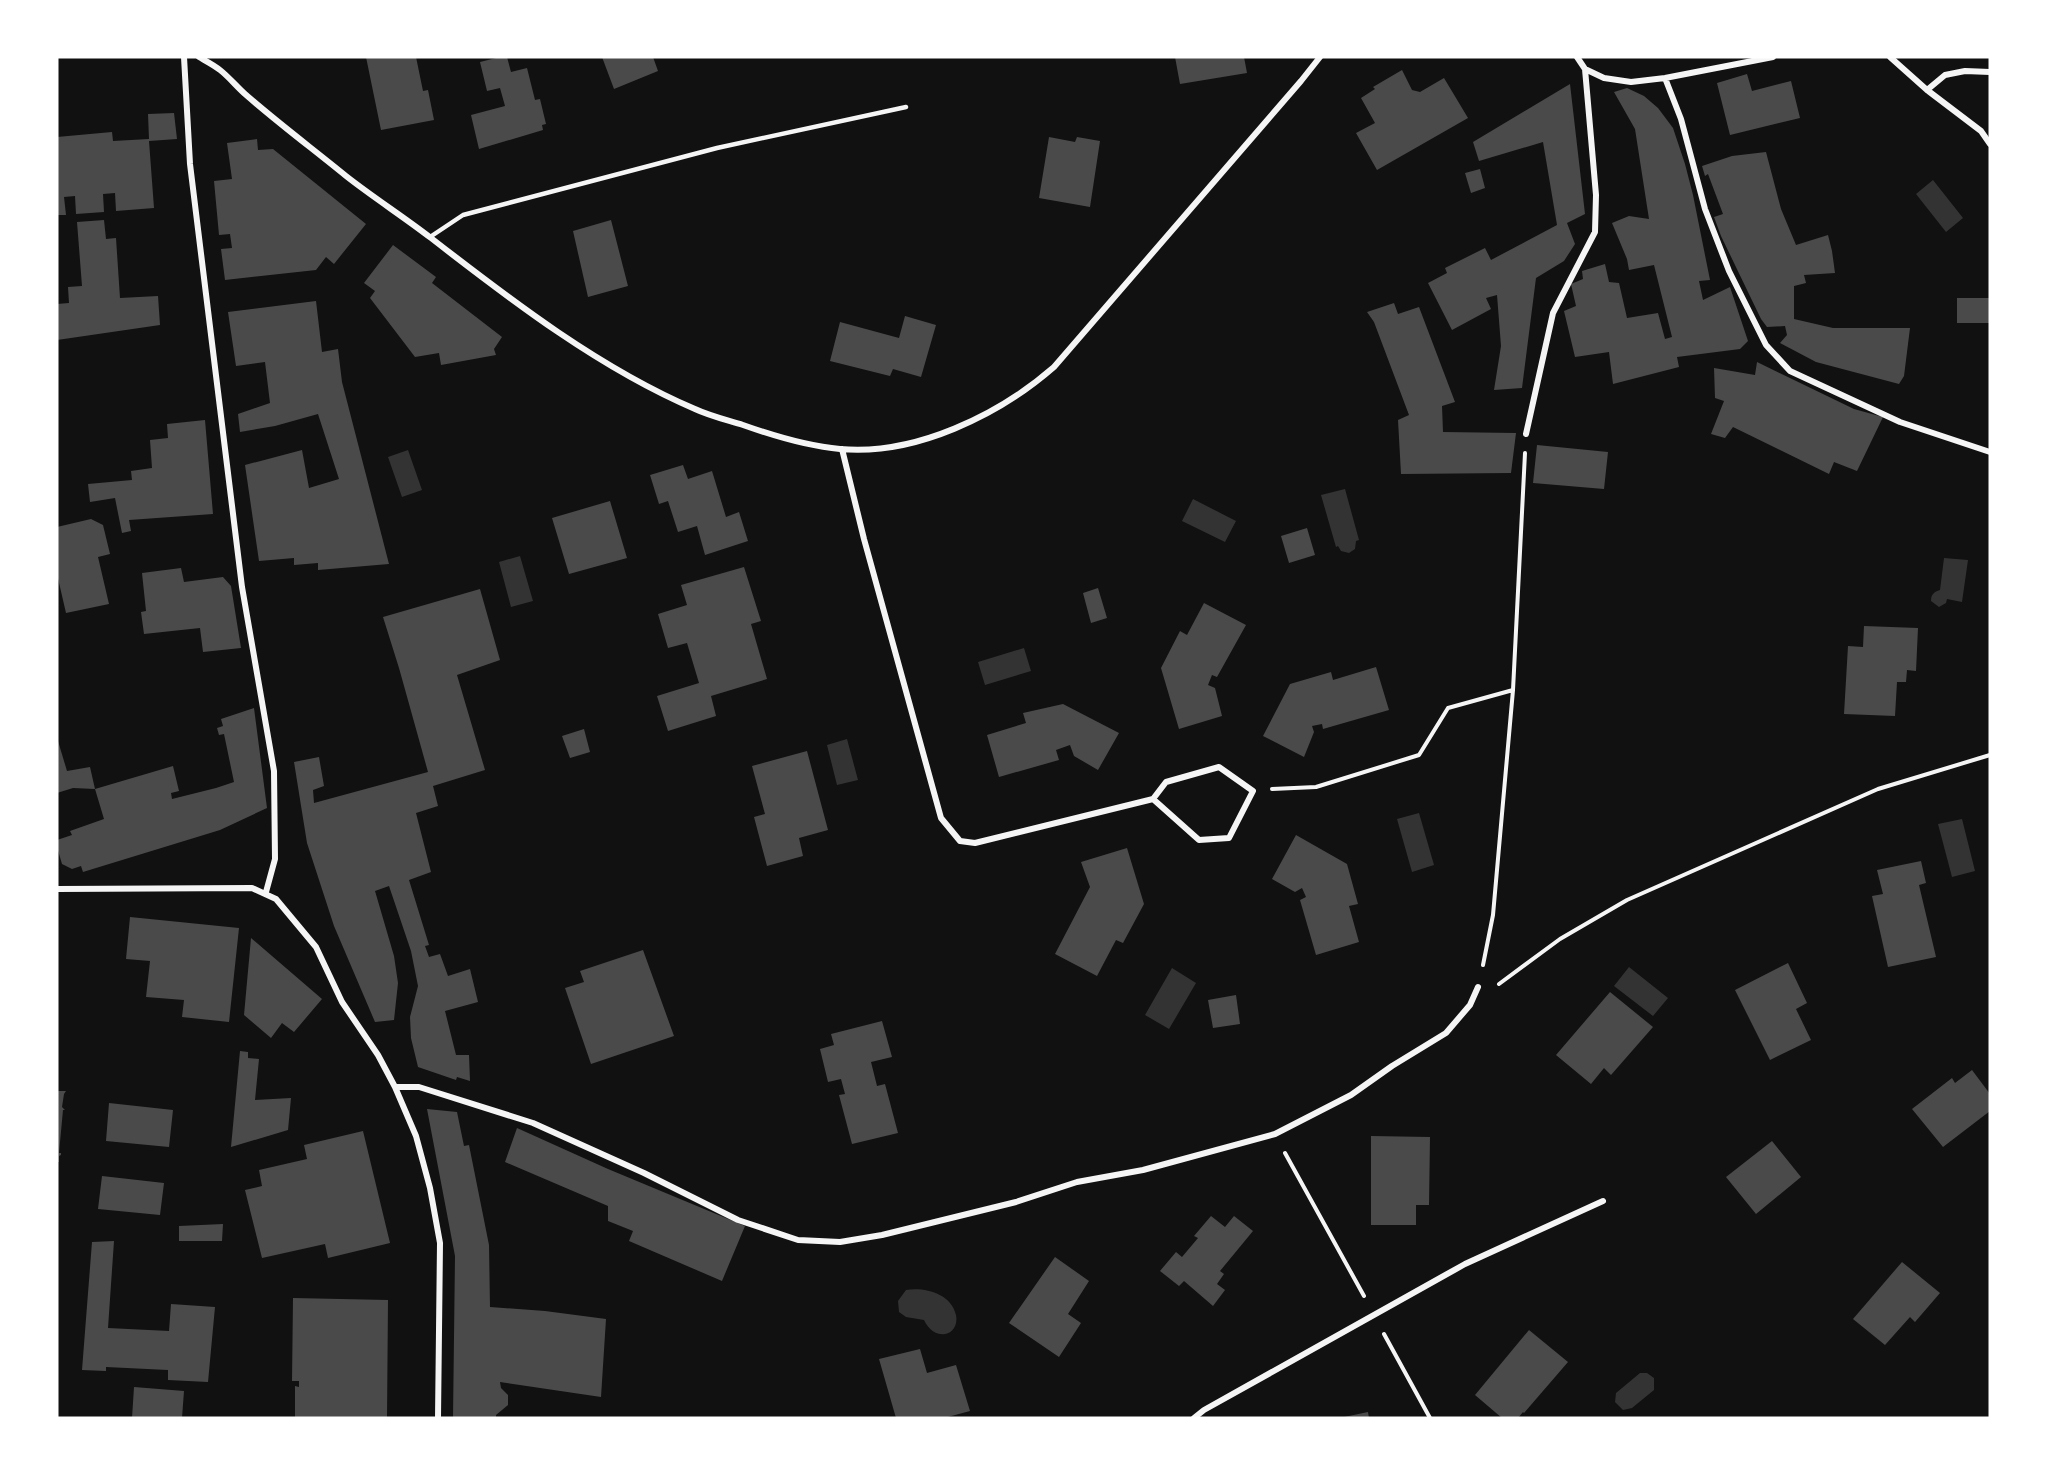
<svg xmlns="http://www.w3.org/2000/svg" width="2047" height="1475" font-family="Lato,sans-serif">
	<rect width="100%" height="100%" fill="#111"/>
	<path fill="#333" d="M 1933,180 L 1963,218 L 1946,232 L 1916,194 Z
		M 408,450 L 422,490 L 402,497 L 388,457 Z
		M 1345,489 L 1359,540 L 1356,541 L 1355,549 L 1349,553 L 1341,551 L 1338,546 L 1336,547 L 1321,495 Z
		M 1193,499 L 1236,521 L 1225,542 L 1182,521 Z
		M 520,556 L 533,601 L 511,607 L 499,562 Z
		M 1944,558 L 1968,560 L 1962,602 L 1947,599 L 1946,603 L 1939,607 L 1931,601 C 1931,594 1934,592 1940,590 Z
		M 1024,648 L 1031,671 L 985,685 L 978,662 Z
		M 847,739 L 858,780 L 837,785 L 827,745 Z
		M 1419,813 L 1434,865 L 1412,872 L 1397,819 Z
		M 1962,819 L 1975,871 L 1952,877 L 1938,824 Z
		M 1629,967 L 1668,998 L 1653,1016 L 1614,986 Z
		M 1172,968 L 1196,983 L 1169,1029 L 1145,1015 Z
		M 906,1290 C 924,1287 951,1293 956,1315 C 960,1336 935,1343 924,1320 L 906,1317 L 899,1312 L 898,1301 Z
		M 1640,1373 L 1647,1373 L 1654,1378 L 1654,1390 L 1632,1408 L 1623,1410 L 1615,1402 L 1616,1393 Z"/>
	<path fill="#4a4a4a" d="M 366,57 L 416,57 L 423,91 L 428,90 L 434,120 L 381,130 Z
		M 500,57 L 507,57 L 511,72 L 527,68 L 535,100 L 540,99 L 546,124 L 542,125 L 543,130 L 479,149 L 471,115 L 505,106 L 500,88 L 487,91 L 480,62 Z
		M 602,57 L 653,57 L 658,71 L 614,89 Z
		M 1175,57 L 1244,57 L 1247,73 L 1180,84 Z
		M 1402,70 L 1412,90 L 1420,92 L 1444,78 L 1468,118 L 1377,170 L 1356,133 L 1375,123 L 1361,98 L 1375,89 L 1373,87 Z
		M 1747,74 L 1752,91 L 1791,81 L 1800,118 L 1730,135 L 1717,83 Z
		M 1570,84 L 1585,214 L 1567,223 L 1575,244 L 1564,261 L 1536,278 L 1522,388 L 1494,390 L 1501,346 L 1497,295 L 1486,298 L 1491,309 L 1452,330 L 1428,283 L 1447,273 L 1445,268 L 1485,248 L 1491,260 L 1557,225 L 1543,142 L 1479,161 L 1473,142 Z
		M 1627,88 L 1644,96 L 1658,108 L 1673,128 L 1685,164 L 1693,195 L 1710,280 L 1699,281 L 1703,300 L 1730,287 L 1748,341 L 1740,349 L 1677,357 L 1679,367 L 1613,384 L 1609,352 L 1575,357 L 1564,311 L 1576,306 L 1571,284 L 1583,279 L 1582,271 L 1605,264 L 1609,282 L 1619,283 L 1627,318 L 1658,313 L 1665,339 L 1672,337 L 1654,265 L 1629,270 L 1627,259 L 1612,223 L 1629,216 L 1649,219 L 1635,129 L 1614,92 Z
		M 174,113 L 177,139 L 149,141 L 154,208 L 116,211 L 115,193 L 103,194 L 104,212 L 76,214 L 75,196 L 64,197 L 66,215 L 57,215 L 57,137 L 112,132 L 113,141 L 149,139 L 148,114 Z
		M 1049,137 L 1075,142 L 1077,137 L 1100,141 L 1090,207 L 1039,198 Z
		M 257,139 L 258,150 L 273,149 L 366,224 L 334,264 L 326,257 L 316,270 L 225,280 L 221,249 L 232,248 L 230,234 L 219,235 L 214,181 L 232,179 L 227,143 Z
		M 1766,152 L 1781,209 L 1796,245 L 1828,235 L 1832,251 L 1835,273 L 1804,275 L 1806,283 L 1794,286 L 1794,319 L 1833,328 L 1910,328 L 1904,376 L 1899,384 L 1816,362 L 1780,343 L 1787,335 L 1785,326 L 1767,327 L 1761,319 L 1721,236 L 1714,217 L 1723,214 L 1708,174 L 1705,176 L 1702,166 L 1732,156 Z
		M 1480,169 L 1485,188 L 1471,193 L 1465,173 Z
		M 104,220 L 106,239 L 116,238 L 120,298 L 158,296 L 160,325 L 57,340 L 57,304 L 69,303 L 68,287 L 82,286 L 77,222 Z
		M 611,220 L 628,286 L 588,297 L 573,231 Z
		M 393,245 L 436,277 L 432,283 L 502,337 L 494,349 L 496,355 L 441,365 L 439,353 L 415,357 L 370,298 L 375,291 L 364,283 Z
		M 1957,298 L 1990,298 L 1990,323 L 1957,323 Z
		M 316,301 L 322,352 L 338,349 L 342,382 L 389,564 L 318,570 L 318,563 L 294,565 L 294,558 L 259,561 L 245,465 L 302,450 L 309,488 L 339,479 L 318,414 L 275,426 L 240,432 L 238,414 L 270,403 L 265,362 L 236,366 L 228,312 Z
		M 1394,303 L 1398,314 L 1419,307 L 1455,402 L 1442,406 L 1443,432 L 1516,433 L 1511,473 L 1401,474 L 1398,420 L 1409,415 L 1374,322 L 1367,312 Z
		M 905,316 L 936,325 L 921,377 L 893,369 L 890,376 L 830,361 L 840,322 L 899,338 Z
		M 1757,362 L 1854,409 L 1883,417 L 1857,471 L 1834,462 L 1829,474 L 1733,427 L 1725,438 L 1711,434 L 1724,401 L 1715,398 L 1714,368 L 1755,375 Z
		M 205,420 L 213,514 L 129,520 L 131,531 L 122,533 L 115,498 L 90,502 L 88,484 L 132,480 L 131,471 L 152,468 L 150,440 L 168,438 L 167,424 Z
		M 1537,445 L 1608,452 L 1604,489 L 1533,483 Z
		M 683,465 L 688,479 L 712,471 L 726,517 L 739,512 L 748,541 L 705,555 L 697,526 L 678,532 L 668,501 L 659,504 L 650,475 Z
		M 610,501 L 627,558 L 569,574 L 552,518 Z
		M 91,519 L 103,525 L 110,554 L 98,557 L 109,604 L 66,613 L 57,574 L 57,527 Z
		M 1307,528 L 1315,555 L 1289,563 L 1281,536 Z
		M 744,567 L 761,621 L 751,624 L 767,679 L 711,696 L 716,716 L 668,731 L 657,696 L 699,683 L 687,643 L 668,648 L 658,614 L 687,605 L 681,585 Z
		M 181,568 L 184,582 L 223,577 L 231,586 L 241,648 L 203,652 L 200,628 L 144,634 L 141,612 L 146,611 L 142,573 Z
		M 1098,588 L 1107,618 L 1091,623 L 1083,593 Z
		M 480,589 L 500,660 L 457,675 L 485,770 L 433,786 L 438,806 L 416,813 L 431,872 L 409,880 L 429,945 L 425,946 L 429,957 L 440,954 L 448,976 L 470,969 L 478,1002 L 445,1011 L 456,1055 L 469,1055 L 470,1081 L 457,1077 L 456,1080 L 418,1067 L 411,1038 L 410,1017 L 418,986 L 411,951 L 389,886 L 375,891 L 394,956 L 398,983 L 394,1020 L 375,1022 L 334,926 L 307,843 L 294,762 L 319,757 L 324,786 L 313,790 L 314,803 L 428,772 L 399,668 L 383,617 Z
		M 1204,603 L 1246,625 L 1217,677 L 1212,675 L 1208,685 L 1215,688 L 1222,716 L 1179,729 L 1161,668 L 1180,631 L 1187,635 Z
		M 1864,626 L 1918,628 L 1916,671 L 1907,670 L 1906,682 L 1897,682 L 1895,716 L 1844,714 L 1848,646 L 1863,647 Z
		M 1376,667 L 1389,710 L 1323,729 L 1322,724 L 1312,726 L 1314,732 L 1304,757 L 1263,736 L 1290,684 L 1331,672 L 1333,680 Z
		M 1063,704 L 1119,733 L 1098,770 L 1074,756 L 1070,745 L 1056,750 L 1059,760 L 999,777 L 987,735 L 1026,723 L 1023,713 Z
		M 254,708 L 267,808 L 220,830 L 83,872 L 81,866 L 72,869 L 62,864 L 57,847 L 57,840 L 72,835 L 70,831 L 104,819 L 95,789 L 173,766 L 179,791 L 171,793 L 172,799 L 216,788 L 234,782 L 224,734 L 219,735 L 217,728 L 223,726 L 221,719 Z
		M 584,729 L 590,752 L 570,758 L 562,736 Z
		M 58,741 L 67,771 L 90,767 L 95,789 L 73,788 L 57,793 Z
		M 807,751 L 828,830 L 799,838 L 803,856 L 767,866 L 754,817 L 765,814 L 752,766 Z
		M 1296,835 L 1347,864 L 1358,904 L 1349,906 L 1359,942 L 1316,955 L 1300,900 L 1306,897 L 1302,888 L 1295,892 L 1272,879 Z
		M 1127,848 L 1144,904 L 1123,943 L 1116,940 L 1097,976 L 1055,954 L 1090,887 L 1081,862 Z
		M 1921,861 L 1926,883 L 1919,885 L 1936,957 L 1888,967 L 1872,896 L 1883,894 L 1877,870 Z
		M 130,917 L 239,928 L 229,1022 L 182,1017 L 184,1000 L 146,997 L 150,961 L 126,959 Z
		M 251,938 L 322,999 L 294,1032 L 282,1023 L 271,1038 L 244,1015 Z
		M 643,950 L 674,1036 L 591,1064 L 565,988 L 584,982 L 580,971 Z
		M 1788,963 L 1807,1003 L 1796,1009 L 1811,1040 L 1770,1060 L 1735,990 Z
		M 1610,992 L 1653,1027 L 1611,1075 L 1604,1068 L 1591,1084 L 1556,1055 Z
		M 1236,995 L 1240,1024 L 1213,1028 L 1208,1000 Z
		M 882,1021 L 892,1057 L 871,1062 L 877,1086 L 885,1084 L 898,1133 L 852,1144 L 839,1095 L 845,1094 L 841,1079 L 828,1082 L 820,1049 L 834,1045 L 831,1034 Z
		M 240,1051 L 248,1052 L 248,1058 L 259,1059 L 255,1100 L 291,1098 L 288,1130 L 231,1147 Z
		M 1972,1070 L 1990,1094 L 1990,1111 L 1943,1147 L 1912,1109 L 1952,1078 L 1955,1083 Z
		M 57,1091 L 66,1091 L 64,1094 L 62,1107 L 65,1110 L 63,1110 L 59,1153 L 61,1153 L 61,1155 L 59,1156 L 59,1162 L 57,1162 Z
		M 109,1103 L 173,1110 L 169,1147 L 106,1141 Z
		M 427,1109 L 457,1112 L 464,1146 L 469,1145 L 489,1245 L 490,1307 L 545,1311 L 606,1319 L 601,1397 L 500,1382 L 501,1388 L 508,1395 L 508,1405 L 496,1415 L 496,1418 L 453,1418 L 455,1256 Z
		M 517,1128 L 608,1169 L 745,1226 L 722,1281 L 629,1241 L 633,1231 L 608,1221 L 608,1206 L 505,1162 Z
		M 363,1131 L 390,1243 L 328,1258 L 325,1244 L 262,1258 L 245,1190 L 262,1186 L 259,1170 L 307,1159 L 304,1145 Z
		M 1371,1136 L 1430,1137 L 1429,1205 L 1416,1205 L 1416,1225 L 1371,1225 Z
		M 1772,1141 L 1801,1177 L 1756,1214 L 1726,1177 Z
		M 102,1176 L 164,1183 L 160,1215 L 98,1209 Z
		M 1211,1216 L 1225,1227 L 1234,1216 L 1253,1231 L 1220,1271 L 1224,1274 L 1217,1284 L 1225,1290 L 1213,1306 L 1184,1281 L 1179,1286 L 1160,1271 L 1176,1252 L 1182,1257 L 1198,1238 L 1194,1236 Z
		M 223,1224 L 222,1241 L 179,1241 L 179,1226 Z
		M 114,1241 L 108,1328 L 169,1331 L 171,1304 L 215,1307 L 208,1382 L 168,1380 L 168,1370 L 106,1367 L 106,1371 L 82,1370 L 92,1242 Z
		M 1055,1257 L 1089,1281 L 1068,1314 L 1081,1323 L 1059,1357 L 1009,1323 Z
		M 1902,1262 L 1940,1293 L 1915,1322 L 1910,1317 L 1885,1345 L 1853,1319 Z
		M 293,1298 L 388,1300 L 387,1418 L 295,1418 L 295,1386 L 299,1387 L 299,1381 L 292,1381 Z
		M 1529,1330 L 1568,1362 L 1524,1413 L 1523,1412 L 1518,1418 L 1502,1418 L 1475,1395 Z
		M 920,1349 L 927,1373 L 956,1365 L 970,1411 L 944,1418 L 896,1418 L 879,1359 Z
		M 134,1387 L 184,1391 L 182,1418 L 132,1418 Z
		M 1368,1412 L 1369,1418 L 1344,1418 L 1344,1417 Z"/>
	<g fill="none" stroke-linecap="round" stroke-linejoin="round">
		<path stroke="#f5f5f5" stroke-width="4" d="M 1272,789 L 1316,787 L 1419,755 L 1448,708 L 1513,690
			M 1483,965 L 1493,915 L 1513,690 L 1525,453
			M 1499,984 L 1560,939 L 1627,900 L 1878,789 L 1990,755
			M 1285,1153 L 1364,1296
			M 1384,1334 L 1430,1418"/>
		<path stroke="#f5f5f5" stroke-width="4.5" d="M 430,237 L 463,215 L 717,148 L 906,107"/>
		<path stroke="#f5f5f5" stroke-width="6" d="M 184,57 L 190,164 L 242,587 L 274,771 L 275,859 L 266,892
			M 199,57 C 206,61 214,65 220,70 C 229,77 237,87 245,94 C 278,123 313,149 346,176 C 374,198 404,217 431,238 C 512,301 601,369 695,409 C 710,416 727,420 743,425 C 774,436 806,446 840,449 C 915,456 999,415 1054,367 L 1301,81 L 1320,57
			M 1890,57 L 1927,90 L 1981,131 L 1990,144
			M 1585,69 L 1604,78 L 1631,82 L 1665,78 L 1773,57
			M 1665,78 L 1681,119 L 1705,209 L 1729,271 L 1766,345 L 1790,371 L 1900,422 L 1990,452
			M 1927,90 L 1945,75 L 1965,71 L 1990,72
			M 1526,434 L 1553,313 L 1595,232 L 1596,195 L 1585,69 L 1577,57
			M 842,449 L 864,539 L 941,818 L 960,841 L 975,843 L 1153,799 L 1199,840 L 1229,838 L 1253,791 L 1219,767 L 1166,782 L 1153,799
			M 57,889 L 252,888 L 276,899 L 316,947 L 342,1002 L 378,1055 L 395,1087 L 416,1136 L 430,1188 L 440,1243 L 438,1418
			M 395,1087 L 419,1087 L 533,1123 L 644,1173 L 738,1220 L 798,1240 L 840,1242 L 882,1235 L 1016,1202 L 1077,1182 L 1143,1170 L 1275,1134 L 1351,1095 L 1392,1066 L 1446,1033 L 1470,1005 L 1478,987
			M 1194,1418 L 1204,1410 L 1465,1264 L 1603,1201"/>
	</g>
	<rect width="2047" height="1475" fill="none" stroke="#ffffff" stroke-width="117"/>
</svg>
